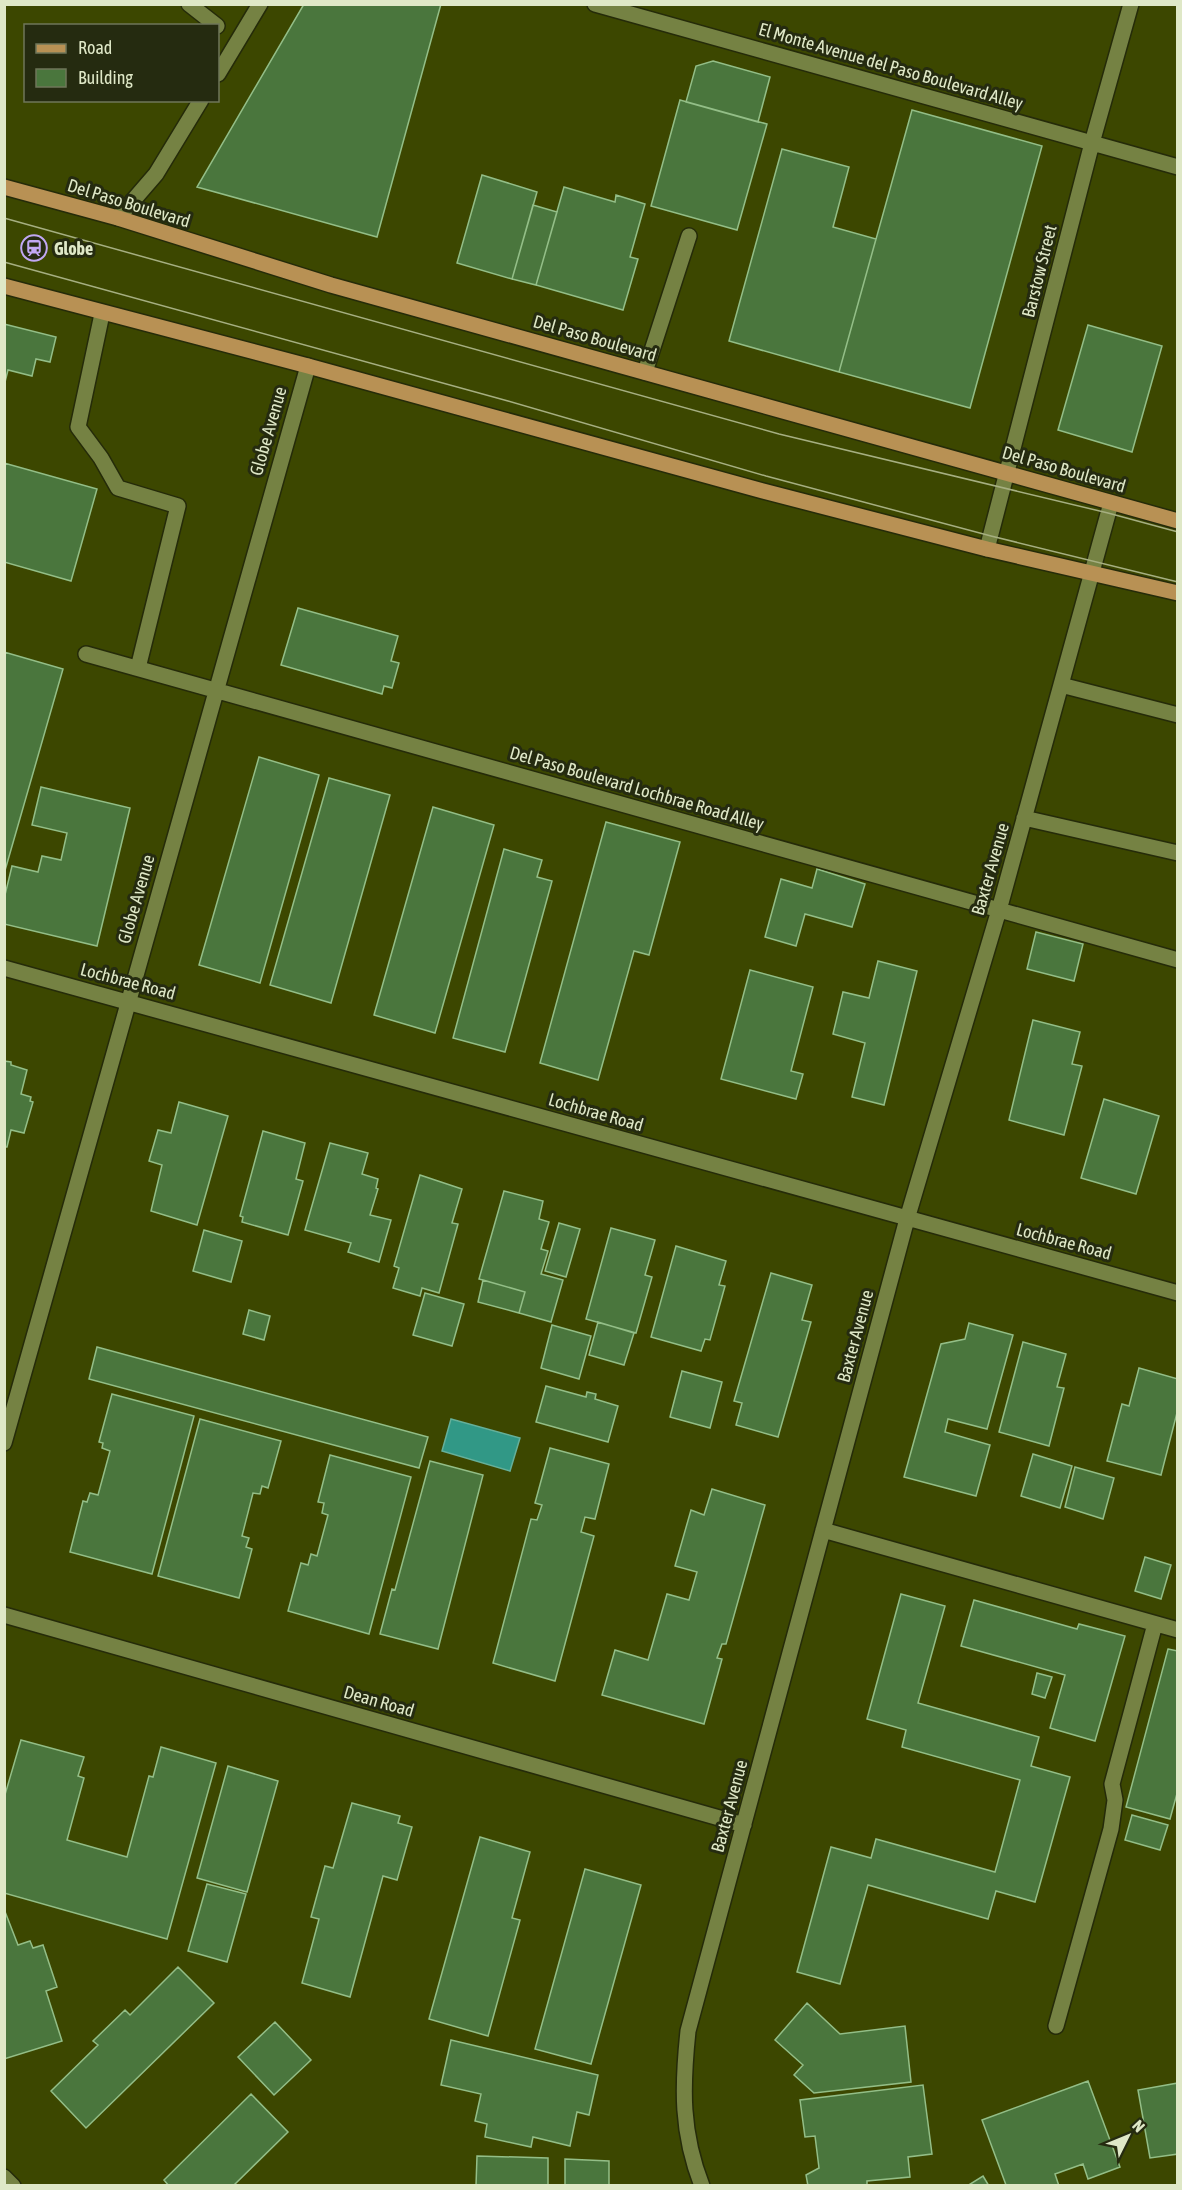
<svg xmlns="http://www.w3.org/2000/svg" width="1182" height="2190" font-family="'Asap Condensed',sans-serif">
	<rect width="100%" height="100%" fill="#3c4700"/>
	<path fill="#319886" stroke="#65b09a" stroke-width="1.5" d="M 451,1419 L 520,1438 L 510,1471 L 442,1451 Z"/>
	<path fill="#4a763d" stroke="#93be87" stroke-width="1.5" d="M 304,4 L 441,4 L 377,237 L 197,187 Z
		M 713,61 L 770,77 L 758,122 L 686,102 L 696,66 Z
		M 680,100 L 767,124 L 737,230 L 651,206 Z
		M 912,110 L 1042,146 L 970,408 L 839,372 Z
		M 782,149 L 849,167 L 833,227 L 876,239 L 839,372 L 729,341 Z
		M 482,175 L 537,192 L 512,279 L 457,263 Z
		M 564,187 L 615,202 L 616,195 L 645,204 L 630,257 L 638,259 L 623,310 L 536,285 Z
		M 533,205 L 557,212 L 536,285 L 512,279 Z
		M 4,324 L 56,337 L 50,362 L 36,359 L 32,376 L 8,370 L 4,386 Z
		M 1088,325 L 1162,346 L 1132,452 L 1058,430 Z
		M 4,463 L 97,489 L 71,581 L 4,562 Z
		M 298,608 L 398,636 L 391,661 L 399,663 L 392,688 L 384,686 L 382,694 L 281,665 Z
		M 4,652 L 63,669 L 4,874 Z
		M 259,757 L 319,775 L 260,983 L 199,965 Z
		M 329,778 L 390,795 L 331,1003 L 270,985 Z
		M 41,787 L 130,808 L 97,946 L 4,924 L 4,899 L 12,866 L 38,872 L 42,856 L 61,860 L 67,833 L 32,825 Z
		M 433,807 L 494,825 L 435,1033 L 374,1015 Z
		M 606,822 L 680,842 L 649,955 L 634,951 L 598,1080 L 540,1063 Z
		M 504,849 L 542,860 L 537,877 L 552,881 L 505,1052 L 453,1038 Z
		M 817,869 L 865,884 L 852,927 L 805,914 L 796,946 L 765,937 L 781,879 L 812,888 Z
		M 1036,932 L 1083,944 L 1074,981 L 1027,969 Z
		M 878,961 L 917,971 L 884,1105 L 852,1097 L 865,1043 L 833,1034 L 843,992 L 869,998 Z
		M 750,970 L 813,987 L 791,1071 L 803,1074 L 796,1099 L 721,1079 Z
		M 1033,1020 L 1080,1032 L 1072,1064 L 1082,1066 L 1064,1135 L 1009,1120 Z
		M 4,1061 L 11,1062 L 11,1065 L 27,1070 L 21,1094 L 31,1097 L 30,1101 L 33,1102 L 24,1133 L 11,1130 L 7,1147 L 4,1147 Z
		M 1104,1099 L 1159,1116 L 1136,1194 L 1081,1178 Z
		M 179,1102 L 228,1116 L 197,1225 L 151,1211 L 162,1165 L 149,1161 L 158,1130 L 171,1133 Z
		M 263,1131 L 305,1143 L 296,1179 L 303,1181 L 288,1235 L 242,1222 L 243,1217 L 240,1216 Z
		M 330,1143 L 368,1153 L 362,1174 L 378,1179 L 376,1188 L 378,1189 L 370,1215 L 391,1220 L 379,1262 L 348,1252 L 351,1243 L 305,1230 Z
		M 420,1175 L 462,1189 L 452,1223 L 458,1224 L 439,1293 L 422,1288 L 420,1296 L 393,1288 L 399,1268 L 394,1266 Z
		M 504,1191 L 543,1201 L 539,1219 L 549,1222 L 541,1249 L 548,1251 L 541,1274 L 563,1280 L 551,1322 L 519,1313 L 525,1292 L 479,1279 Z
		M 559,1223 L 580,1229 L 566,1277 L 545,1271 Z
		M 611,1228 L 655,1240 L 645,1275 L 652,1277 L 636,1333 L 586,1319 Z
		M 204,1230 L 242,1241 L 231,1282 L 193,1271 Z
		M 676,1246 L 726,1261 L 719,1285 L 725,1286 L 710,1340 L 705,1339 L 701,1351 L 651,1337 Z
		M 771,1273 L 812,1285 L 802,1320 L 811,1322 L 778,1437 L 736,1425 L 742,1403 L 734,1401 Z
		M 483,1280 L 525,1292 L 519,1313 L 478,1302 Z
		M 425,1293 L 464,1304 L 452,1346 L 413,1335 Z
		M 249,1310 L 270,1316 L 264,1340 L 243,1334 Z
		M 598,1322 L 634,1333 L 624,1365 L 589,1355 Z
		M 969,1323 L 1013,1335 L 987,1429 L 948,1419 L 945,1432 L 990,1445 L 976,1496 L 904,1477 L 941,1344 L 965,1339 Z
		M 552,1325 L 591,1336 L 579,1379 L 541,1368 Z
		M 1023,1342 L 1066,1354 L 1057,1387 L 1064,1388 L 1049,1446 L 999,1432 Z
		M 97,1347 L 428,1437 L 419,1468 L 89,1379 Z
		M 1139,1368 L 1178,1379 L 1178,1409 L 1161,1475 L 1107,1461 L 1122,1404 L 1129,1406 Z
		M 682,1371 L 722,1382 L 710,1428 L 670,1417 Z
		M 546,1386 L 586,1397 L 587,1392 L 596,1394 L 595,1399 L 618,1406 L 608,1442 L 536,1422 Z
		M 112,1394 L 194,1416 L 152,1574 L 70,1552 L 83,1501 L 87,1502 L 90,1493 L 98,1495 L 110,1451 L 102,1448 L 103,1443 L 99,1442 Z
		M 200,1419 L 281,1441 L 268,1488 L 262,1486 L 260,1494 L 253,1493 L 242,1536 L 249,1538 L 246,1547 L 252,1549 L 239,1598 L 158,1576 Z
		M 550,1448 L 609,1464 L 595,1519 L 585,1517 L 581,1532 L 594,1536 L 555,1681 L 493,1663 L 531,1519 L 537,1520 L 542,1505 L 535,1503 Z
		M 1033,1454 L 1072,1466 L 1060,1508 L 1021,1496 Z
		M 330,1455 L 411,1477 L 369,1634 L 288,1611 L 301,1563 L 308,1565 L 311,1554 L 317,1556 L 328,1515 L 322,1513 L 324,1503 L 318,1502 Z
		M 430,1461 L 483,1475 L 438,1649 L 380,1634 L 392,1589 L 395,1590 Z
		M 1075,1467 L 1114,1478 L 1103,1519 L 1065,1507 Z
		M 712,1489 L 765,1505 L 726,1644 L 722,1644 L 717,1658 L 722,1659 L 704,1724 L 602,1695 L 615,1650 L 648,1660 L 667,1594 L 689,1600 L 697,1572 L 675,1566 L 691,1510 L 704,1515 Z
		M 1145,1557 L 1171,1565 L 1161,1599 L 1135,1591 Z
		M 901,1594 L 945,1606 L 918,1703 L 1039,1737 L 1031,1766 L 1070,1777 L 1035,1902 L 996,1891 L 988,1919 L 868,1885 L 840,1984 L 797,1972 L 831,1847 L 871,1858 L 876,1839 L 995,1872 L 1020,1780 L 902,1747 L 906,1730 L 867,1719 Z
		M 974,1600 L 1077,1629 L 1079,1624 L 1125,1636 L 1095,1741 L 1050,1728 L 1065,1675 L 961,1646 Z
		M 1168,1649 L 1178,1651 L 1178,1790 L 1170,1819 L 1126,1807 Z
		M 1037,1673 L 1052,1677 L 1045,1698 L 1032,1694 Z
		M 21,1740 L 84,1757 L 78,1776 L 84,1778 L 67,1840 L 127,1857 L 149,1776 L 153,1777 L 161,1747 L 216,1763 L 167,1939 L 4,1893 L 4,1798 Z
		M 228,1766 L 278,1781 L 247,1892 L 197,1878 Z
		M 352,1803 L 400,1816 L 398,1823 L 412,1827 L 397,1880 L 383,1876 L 350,1997 L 302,1983 L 319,1919 L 311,1917 L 325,1866 L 333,1868 Z
		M 1132,1815 L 1168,1825 L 1160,1850 L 1125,1840 Z
		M 480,1837 L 530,1852 L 512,1918 L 520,1920 L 488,2036 L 429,2019 Z
		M 585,1869 L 641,1885 L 591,2064 L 535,2049 Z
		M 207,1884 L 246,1894 L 227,1962 L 188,1951 Z
		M 4,1909 L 18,1945 L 30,1941 L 33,1948 L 43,1945 L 57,1987 L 46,1991 L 62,2041 L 4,2059 Z
		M 178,1967 L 214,2003 L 86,2128 L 51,2091 L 98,2045 L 93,2041 L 125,2010 L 130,2015 Z
		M 807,2003 L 840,2034 L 905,2026 L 911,2082 L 814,2093 L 794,2075 L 803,2065 L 775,2040 Z
		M 275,2022 L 311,2060 L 274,2095 L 238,2057 Z
		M 451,2040 L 598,2075 L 589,2115 L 577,2112 L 570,2146 L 533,2137 L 531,2147 L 485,2137 L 487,2124 L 475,2121 L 481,2094 L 441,2085 Z
		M 1088,2081 L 1120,2167 L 1088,2179 L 1083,2164 L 1055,2174 L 1059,2186 L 1006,2185 L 982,2120 Z
		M 1178,2083 L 1178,2154 L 1150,2158 L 1138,2090 Z
		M 923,2085 L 932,2154 L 908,2157 L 910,2177 L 867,2181 L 867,2186 L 808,2186 L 806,2175 L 819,2168 L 815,2136 L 805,2137 L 800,2100 Z
		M 251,2094 L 288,2132 L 233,2186 L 169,2186 L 164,2180 Z
		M 477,2156 L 548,2158 L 548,2186 L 476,2186 Z
		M 565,2159 L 609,2161 L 609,2186 L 565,2186 Z
		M 983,2176 L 989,2186 L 967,2186 Z"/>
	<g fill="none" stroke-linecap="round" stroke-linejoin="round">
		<g stroke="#252b09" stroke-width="18">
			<path id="minor" d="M 189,4 L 217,26
				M 595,4 L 1178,167
				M 218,74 L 260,4
				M 118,218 L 156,174 L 201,100
				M 102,314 L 78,427 L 101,458 L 118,488 L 178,506 L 138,668
				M 645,372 L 689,236
				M 987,549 L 1092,143 L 1131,4
				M 86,654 L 1178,960
				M 1061,685 L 1178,715
				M 1024,818 L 1178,853
				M 4,968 L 1178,1293
				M 4,1443 L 308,366
				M 823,1530 L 1178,1630
				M 4,1615 L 744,1825
				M 1056,2026 L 1111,1829 L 1115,1800 L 1112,1784 L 1155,1624
				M 4,2177 L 13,2186
				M 702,2186 C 681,2132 682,2088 688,2031 L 907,1219 L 999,910 L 1111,503"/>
		</g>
		<g stroke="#252b09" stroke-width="18">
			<path id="major" d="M 4,187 L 118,218 L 331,285 L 1178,521
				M 4,286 L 308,366 L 763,491 L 987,549 L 1178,593"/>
		</g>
		<use href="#minor" stroke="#758243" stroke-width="15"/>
		<use href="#major" stroke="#b89154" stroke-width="15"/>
		<path stroke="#a6af81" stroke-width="1.5" d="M 4,218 L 779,434 L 1108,513 L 1178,532
			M 4,262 L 508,401 L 766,476 L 991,536 L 1178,582"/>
	</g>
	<defs>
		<g id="station-ring" transform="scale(1.35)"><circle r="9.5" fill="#252b10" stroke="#c1a8f3" stroke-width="1.5"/><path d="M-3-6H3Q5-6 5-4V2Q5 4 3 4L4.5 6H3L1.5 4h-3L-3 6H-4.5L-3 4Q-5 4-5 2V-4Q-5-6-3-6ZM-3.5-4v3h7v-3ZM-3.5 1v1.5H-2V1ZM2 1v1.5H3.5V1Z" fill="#c1a8f3"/></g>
	</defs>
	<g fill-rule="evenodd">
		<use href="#station-ring" x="34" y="248"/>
	</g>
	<g text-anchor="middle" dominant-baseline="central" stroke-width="6" stroke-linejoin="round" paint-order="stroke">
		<g font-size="18" fill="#dfe8c7" stroke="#252b10">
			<text transform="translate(891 66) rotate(16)">El Monte Avenue del Paso Boulevard Alley</text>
			<text transform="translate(129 203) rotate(17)">Del Paso Boulevard</text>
			<text transform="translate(1039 271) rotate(-76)">Barstow Street</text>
			<text transform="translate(595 338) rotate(16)">Del Paso Boulevard</text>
			<text transform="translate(268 431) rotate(-74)">Globe Avenue</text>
			<text transform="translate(1064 469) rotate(16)">Del Paso Boulevard</text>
			<text transform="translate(637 788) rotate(16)">Del Paso Boulevard Lochbrae Road Alley</text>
			<text transform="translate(990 869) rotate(-74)">Baxter Avenue</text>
			<text transform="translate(136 899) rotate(-74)">Globe Avenue</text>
			<text transform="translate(128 981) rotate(15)">Lochbrae Road</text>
			<text transform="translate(596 1112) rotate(16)">Lochbrae Road</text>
			<text transform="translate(1064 1241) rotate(15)">Lochbrae Road</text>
			<text transform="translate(855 1336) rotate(-75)">Baxter Avenue</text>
			<text transform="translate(379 1701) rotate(16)">Dean Road</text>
			<text transform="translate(729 1806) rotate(-75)">Baxter Avenue</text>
		</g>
		<g font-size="18" font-weight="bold" fill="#dfe8c7" stroke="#252b10" text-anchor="start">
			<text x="54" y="248">Globe</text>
		</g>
	</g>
	<rect width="1182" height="2190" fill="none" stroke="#dfe8c7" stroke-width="12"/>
	<rect x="24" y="24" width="195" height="78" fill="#252b10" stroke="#6f7759" stroke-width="1.5"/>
	<rect x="36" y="44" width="30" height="9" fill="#b89154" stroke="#6f7759" stroke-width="1.5"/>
	<text x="78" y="54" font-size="18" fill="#dfe8c7">Road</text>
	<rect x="36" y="69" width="30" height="18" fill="#4a763d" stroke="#6f7759" stroke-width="1.5"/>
	<text x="78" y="84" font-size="18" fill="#dfe8c7">Building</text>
	<g transform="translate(1128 2136) rotate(47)" stroke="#252b10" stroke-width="4.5" paint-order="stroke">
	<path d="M0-4.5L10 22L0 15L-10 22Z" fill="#dfe8c7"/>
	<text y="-9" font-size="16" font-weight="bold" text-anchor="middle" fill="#dfe8c7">N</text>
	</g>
</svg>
